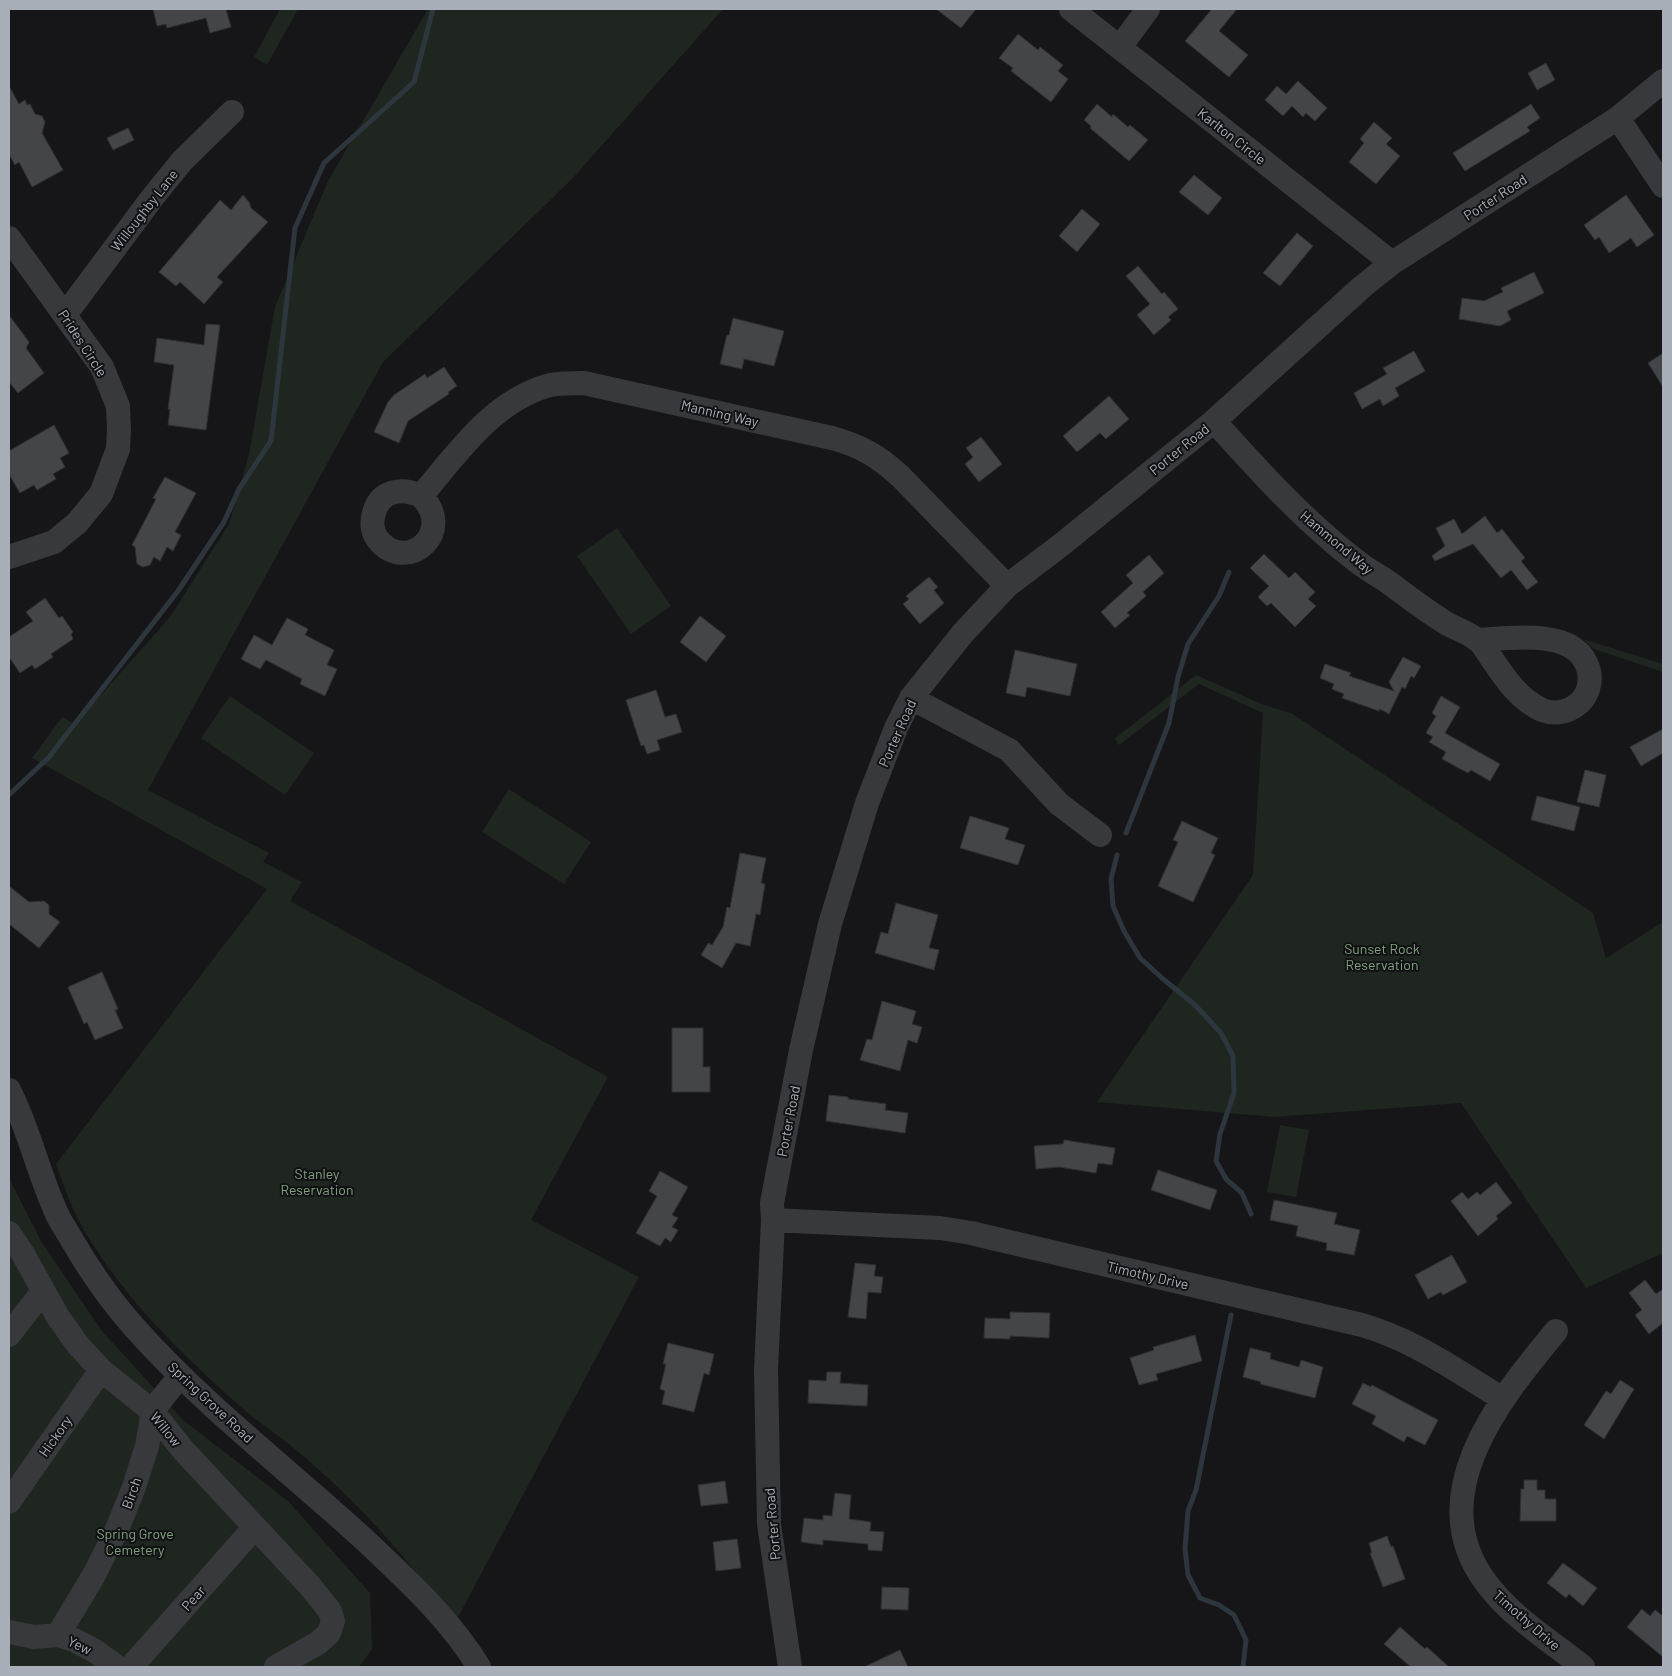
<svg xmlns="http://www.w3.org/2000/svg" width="1672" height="1676" font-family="Barlow,sans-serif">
	<rect width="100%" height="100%" fill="#161618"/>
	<path fill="#1e261f" d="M 280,9 L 298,9 L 267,65 L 254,57 Z
		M 428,9 L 723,9 L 572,179 L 383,362 L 148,790 L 269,853 L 263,862 L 302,882 L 290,901 L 608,1077 L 531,1220 L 639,1277 L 456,1621 C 416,1573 377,1522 330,1480 C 317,1468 304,1456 290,1445 C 274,1432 257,1421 242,1408 C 181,1354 120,1295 80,1223 C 70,1204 63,1184 56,1164 L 267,889 L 32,758 L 62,717 L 75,724 L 170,617 L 229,524 L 249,454 L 275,307 L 328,181 Z
		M 617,528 L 671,606 L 631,634 L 577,556 Z
		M 1583,639 L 1663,664 L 1663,672 L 1594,649 Z
		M 1196,675 L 1264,705 L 1291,713 L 1593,913 L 1606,958 L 1663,922 L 1663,1253 L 1586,1288 L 1461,1103 L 1274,1117 L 1097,1102 L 1253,875 L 1263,713 L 1199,684 L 1119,745 L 1114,739 Z
		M 230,696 L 314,753 L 285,795 L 201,738 Z
		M 509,789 L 591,842 L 564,884 L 482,832 Z
		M 1280,1125 L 1309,1130 L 1296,1197 L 1267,1192 Z
		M 9,1178 L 41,1241 L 102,1331 L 183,1420 L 288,1501 L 370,1593 L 372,1649 L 359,1667 L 9,1667 Z"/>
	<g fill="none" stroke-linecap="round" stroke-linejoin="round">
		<path stroke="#2d363c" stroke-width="5" d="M 9,795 L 49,757 L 178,591 L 224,522 L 239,489 L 271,441 L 295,228 L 324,163 L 414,82 L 433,9
			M 1126,833 L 1169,723 L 1178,677 L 1188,644 L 1219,596 L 1229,572
			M 1117,855 L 1111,879 L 1113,906 L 1124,931 L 1140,958 L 1163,979 L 1195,1005 L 1221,1033 L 1233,1056 L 1234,1093 L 1220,1134 L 1216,1161 L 1226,1179 L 1242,1193 L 1251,1214
			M 1231,1315 L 1196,1490 L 1188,1511 L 1185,1549 L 1188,1575 L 1200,1598 L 1219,1605 L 1234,1615 L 1246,1640 L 1243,1667"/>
	</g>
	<path fill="#434548" stroke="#303134" d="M 153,9 L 226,9 L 231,27 L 210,33 L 206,18 L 167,28 L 166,24 L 157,26 Z
		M 936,9 L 976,9 L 961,28 Z
		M 1212,9 L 1237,9 L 1219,31 L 1248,55 L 1229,77 L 1185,41 Z
		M 1018,34 L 1038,50 L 1040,47 L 1063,65 L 1058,71 L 1068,79 L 1051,102 L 1011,71 L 1013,68 L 999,58 Z
		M 1546,63 L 1555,80 L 1537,90 L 1528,73 Z
		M 1298,81 L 1327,108 L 1315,121 L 1306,113 L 1303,117 L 1292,106 L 1283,116 L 1265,100 L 1277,86 L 1286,94 Z
		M 9,86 L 19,104 L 25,100 L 27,105 L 30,104 L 35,114 L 42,116 L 45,122 L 42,133 L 63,170 L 32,187 L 19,162 L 15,165 L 9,154 Z
		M 1097,104 L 1112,117 L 1113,114 L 1128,127 L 1130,125 L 1148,140 L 1129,161 L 1090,128 L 1091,126 L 1084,120 Z
		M 1531,104 L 1540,118 L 1527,127 L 1530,131 L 1465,171 L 1453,153 Z
		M 1374,122 L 1392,138 L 1386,144 L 1400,156 L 1376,184 L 1349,162 L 1364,143 L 1360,139 Z
		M 128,128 L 134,140 L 113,150 L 107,138 Z
		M 1194,175 L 1222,198 L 1208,215 L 1179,192 Z
		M 243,195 L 249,202 L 251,208 L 268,222 L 217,277 L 223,282 L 204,304 L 180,282 L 176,286 L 159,272 L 220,200 L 231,210 Z
		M 1626,195 L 1654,235 L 1637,247 L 1631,238 L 1609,253 L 1599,237 L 1595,240 L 1584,225 Z
		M 1082,209 L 1100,224 L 1077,252 L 1059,236 Z
		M 1297,233 L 1313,246 L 1280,286 L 1263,273 Z
		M 1138,266 L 1162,294 L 1164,292 L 1178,309 L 1168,317 L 1171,320 L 1154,335 L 1137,315 L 1150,304 L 1126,276 Z
		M 1534,272 L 1544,293 L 1507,311 L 1511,320 L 1500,326 L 1459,319 L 1462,298 L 1484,301 L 1503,292 L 1501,288 Z
		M 9,315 L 29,342 L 26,348 L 44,373 L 18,393 L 9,382 Z
		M 733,318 L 784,331 L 774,366 L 744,359 L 742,369 L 720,364 L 727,335 L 729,335 Z
		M 206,324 L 220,325 L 206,430 L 168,425 L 170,409 L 168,409 L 174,365 L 154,362 L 157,338 L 204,345 Z
		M 1414,351 L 1425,371 L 1395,388 L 1399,396 L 1383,406 L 1380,399 L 1362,409 L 1354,393 L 1387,374 L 1383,368 Z
		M 1663,353 L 1663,387 L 1648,363 Z
		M 444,367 L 457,386 L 448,392 L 449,394 L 408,421 L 399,443 L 374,432 L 388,402 L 394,395 L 425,374 L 427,378 Z
		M 1109,396 L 1129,419 L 1106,439 L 1100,433 L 1077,452 L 1063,436 Z
		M 54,425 L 69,453 L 60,458 L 65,467 L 53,474 L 56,479 L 37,490 L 34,485 L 20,493 L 9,474 L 9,451 Z
		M 981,437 L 1002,464 L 979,482 L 965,464 L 973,457 L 966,448 Z
		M 165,477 L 196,493 L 175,532 L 181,535 L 173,551 L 167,547 L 160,561 L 154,557 L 150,565 L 143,567 L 137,564 L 135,547 L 132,545 L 156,499 L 153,498 Z
		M 1485,516 L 1497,533 L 1502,529 L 1525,558 L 1521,561 L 1538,582 L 1527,590 L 1511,570 L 1501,578 L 1473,544 L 1435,561 L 1432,556 L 1445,546 L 1436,528 L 1454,519 L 1462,534 Z
		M 1264,554 L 1289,578 L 1295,572 L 1315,592 L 1308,599 L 1316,606 L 1295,627 L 1271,603 L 1267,606 L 1258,597 L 1269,586 L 1250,568 Z
		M 1149,555 L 1164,573 L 1143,592 L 1146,596 L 1127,613 L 1130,615 L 1115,628 L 1101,612 L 1133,583 L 1126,575 Z
		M 929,577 L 938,587 L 934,590 L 944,603 L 920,624 L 903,604 L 909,599 L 906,596 Z
		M 45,598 L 59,618 L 62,616 L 73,632 L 71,634 L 73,639 L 51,654 L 53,657 L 35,669 L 32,665 L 20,673 L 9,657 L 9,637 L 33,621 L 26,612 Z
		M 700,616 L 726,636 L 706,662 L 680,642 Z
		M 287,618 L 308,629 L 305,635 L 334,650 L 327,665 L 337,669 L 325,696 L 300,684 L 302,679 L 266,660 L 260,669 L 241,659 L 254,635 L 272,645 Z
		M 1015,650 L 1077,664 L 1070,696 L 1027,687 L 1025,697 L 1006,693 Z
		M 1403,657 L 1421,666 L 1414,678 L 1411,676 L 1405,689 L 1402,687 L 1389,714 L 1380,709 L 1379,711 L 1342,698 L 1344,694 L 1332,689 L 1334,684 L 1320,678 L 1325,664 L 1351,673 L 1349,676 L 1394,691 L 1389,682 Z
		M 656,690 L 665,717 L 676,714 L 682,732 L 657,740 L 660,750 L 647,754 L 644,745 L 641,746 L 626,700 Z
		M 1441,696 L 1460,707 L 1445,733 L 1500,764 L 1490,781 L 1471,770 L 1468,773 L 1442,759 L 1446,752 L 1429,742 L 1433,737 L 1426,733 L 1436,716 L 1432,713 Z
		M 1663,729 L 1663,753 L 1641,766 L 1630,747 Z
		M 1585,770 L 1606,775 L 1599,807 L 1577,802 Z
		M 1537,796 L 1580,807 L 1574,831 L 1531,820 Z
		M 970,816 L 1009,828 L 1005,839 L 1025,845 L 1018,865 L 960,848 Z
		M 1182,821 L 1218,838 L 1211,853 L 1215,855 L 1193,902 L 1158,886 L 1178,842 L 1173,840 Z
		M 740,853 L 766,858 L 761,883 L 765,884 L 760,915 L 756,914 L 750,946 L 736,943 L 722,968 L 701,955 L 708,943 L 712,945 L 723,927 L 727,907 L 730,908 Z
		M 9,886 L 29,902 L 44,901 L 49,905 L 49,914 L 60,922 L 39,948 L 9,924 Z
		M 896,903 L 938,915 L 929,948 L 939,950 L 934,970 L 875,953 L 881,932 L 888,934 Z
		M 102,972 L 118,1009 L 115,1010 L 123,1028 L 95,1040 L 87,1022 L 84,1024 L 68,987 Z
		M 882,1001 L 916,1011 L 912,1024 L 922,1027 L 917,1043 L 908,1040 L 900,1071 L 860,1060 L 867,1039 L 872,1040 Z
		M 672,1028 L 703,1028 L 703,1067 L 710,1067 L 710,1092 L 672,1092 Z
		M 829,1095 L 848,1097 L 848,1099 L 886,1104 L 885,1110 L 908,1113 L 905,1133 L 826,1121 Z
		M 1064,1140 L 1115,1148 L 1112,1165 L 1098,1163 L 1096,1173 L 1059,1167 L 1036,1169 L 1034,1146 L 1063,1144 Z
		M 1158,1170 L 1217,1190 L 1210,1210 L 1151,1190 Z
		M 660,1171 L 688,1187 L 672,1215 L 678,1218 L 672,1227 L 678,1230 L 671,1242 L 665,1238 L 660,1246 L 636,1233 L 657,1196 L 649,1191 Z
		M 1496,1182 L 1512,1203 L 1496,1216 L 1498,1219 L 1478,1236 L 1451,1201 L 1462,1192 L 1468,1199 L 1477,1192 L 1480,1195 Z
		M 1274,1200 L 1337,1213 L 1334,1224 L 1360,1230 L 1354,1255 L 1326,1250 L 1327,1243 L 1296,1236 L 1298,1226 L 1270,1220 Z
		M 1452,1255 L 1467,1282 L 1443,1295 L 1441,1292 L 1428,1299 L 1415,1275 Z
		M 855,1263 L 876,1265 L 874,1276 L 883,1277 L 881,1293 L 868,1292 L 866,1319 L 848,1317 Z
		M 1645,1280 L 1656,1294 L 1663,1289 L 1663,1323 L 1649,1334 L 1635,1315 L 1642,1310 L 1629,1293 Z
		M 1010,1312 L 1050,1313 L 1049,1338 L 1010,1336 L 1010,1339 L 984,1338 L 985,1318 L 1010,1319 Z
		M 1195,1335 L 1202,1361 L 1156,1374 L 1158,1380 L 1139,1385 L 1130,1358 L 1154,1350 L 1153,1347 Z
		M 668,1343 L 714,1354 L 709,1375 L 704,1373 L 694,1412 L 662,1404 L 665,1391 L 660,1389 L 666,1364 L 663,1364 Z
		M 1250,1348 L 1271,1353 L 1270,1359 L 1299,1367 L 1301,1360 L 1323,1367 L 1315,1398 L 1260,1384 L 1261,1382 L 1243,1377 Z
		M 827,1372 L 841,1372 L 840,1383 L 868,1385 L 867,1406 L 808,1403 L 809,1380 L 826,1381 Z
		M 1620,1380 L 1634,1389 L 1604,1439 L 1584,1425 L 1606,1391 L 1611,1394 Z
		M 1363,1383 L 1371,1387 L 1372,1385 L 1438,1420 L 1425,1445 L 1407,1436 L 1404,1442 L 1372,1424 L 1376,1416 L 1352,1404 Z
		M 1524,1480 L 1537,1480 L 1537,1490 L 1545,1490 L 1545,1499 L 1556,1499 L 1556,1521 L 1520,1521 L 1521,1489 L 1524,1489 Z
		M 725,1481 L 728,1503 L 701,1506 L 698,1485 Z
		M 835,1493 L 851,1495 L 849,1519 L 871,1522 L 870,1531 L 884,1532 L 882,1551 L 868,1550 L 868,1544 L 823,1540 L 823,1545 L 801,1542 L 804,1518 L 823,1520 L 823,1515 L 832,1516 Z
		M 1387,1536 L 1391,1547 L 1393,1546 L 1405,1579 L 1383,1587 L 1370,1553 L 1372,1553 L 1369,1543 Z
		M 737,1539 L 741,1568 L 716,1571 L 713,1542 Z
		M 1563,1563 L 1597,1588 L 1583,1606 L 1569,1594 L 1566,1598 L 1547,1583 Z
		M 882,1587 L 909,1588 L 908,1610 L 881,1609 Z
		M 1642,1609 L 1650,1616 L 1655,1610 L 1663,1616 L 1663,1657 L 1627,1627 Z
		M 1400,1627 L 1425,1649 L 1427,1647 L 1449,1667 L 1411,1667 L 1384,1644 Z
		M 900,1650 L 908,1667 L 864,1667 Z"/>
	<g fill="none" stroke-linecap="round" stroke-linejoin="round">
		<path stroke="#37393d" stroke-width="24" d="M 1071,9 L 1392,263
			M 1120,47 L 1148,9
			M 1618,118 L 1663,186
			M 9,238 L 102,367 L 118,406 L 119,430 L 118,449 L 101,494 L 77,523 L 54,542 L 9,557
			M 65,315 L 152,198 L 182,161 L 232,112
			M 1214,421 C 1259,471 1305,522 1359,563 C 1368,570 1378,575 1388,582 C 1407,596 1426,611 1446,623 C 1456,629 1467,632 1476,639 C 1482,642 1486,651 1490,656 C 1504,677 1518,699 1542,710 C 1560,717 1582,708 1588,689 C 1591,680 1590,671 1586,663 C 1571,629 1509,638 1478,640
			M 421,496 C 456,531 409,573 380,542 C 372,534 371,523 374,513 C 380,490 402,487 421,496 C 457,454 493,400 550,385 C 561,383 573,383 584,383 L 832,438 C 861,446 878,456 900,476 L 1007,586
			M 911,698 L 1009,750 L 1059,804 L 1100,835
			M 9,1090 C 29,1129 38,1173 57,1214 C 61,1223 67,1231 72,1240 C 90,1271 110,1300 134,1327 C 204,1406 290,1471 368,1543 C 408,1581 450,1619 479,1667
			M 773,1220 L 940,1228 L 971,1233 L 1362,1325 C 1414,1340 1457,1371 1503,1399
			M 9,1233 L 23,1254 L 58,1317 L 78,1345 L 101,1370 L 152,1411 L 184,1451 L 310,1586 L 330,1611 L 333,1621 L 329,1633 L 318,1643 L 276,1667
			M 1556,1331 C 1498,1401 1417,1500 1491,1589 C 1515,1619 1553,1643 1583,1667
			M 9,1335 L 43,1291
			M 9,1502 L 101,1370
			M 9,1632 L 34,1637 L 58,1635 L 74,1640 L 95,1651 L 117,1667
			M 58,1635 L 94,1575 L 118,1527 L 134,1487 L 147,1446 L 151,1424 L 152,1411 L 180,1376
			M 131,1667 L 255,1527
			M 790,1667 L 769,1524 L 766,1370 L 773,1220 L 772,1203 L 801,1050 L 830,924 L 867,803 L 896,728 L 911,698 L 963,633 L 1007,586 L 1061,545 L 1214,421 L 1362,287 L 1392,263 L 1618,118 L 1663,81"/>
	</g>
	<g text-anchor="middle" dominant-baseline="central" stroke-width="4" stroke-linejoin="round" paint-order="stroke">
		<g font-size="14" fill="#a9afb8" stroke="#111113">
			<text transform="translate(1232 136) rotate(38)">Karlton Circle</text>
			<text transform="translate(1495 197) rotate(-33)">Porter Road</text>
			<text transform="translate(144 210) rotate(-52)">Willoughby Lane</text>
			<text transform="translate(83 343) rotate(57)">Prides Circle</text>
			<text transform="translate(720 413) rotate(13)">Manning Way</text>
			<text transform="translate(1179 449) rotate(-39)">Porter Road</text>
			<text transform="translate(1337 542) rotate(40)">Hammond Way</text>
			<text transform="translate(897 733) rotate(-66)">Porter Road</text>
			<text transform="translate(788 1121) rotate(-79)">Porter Road</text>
			<text transform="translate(1148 1275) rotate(13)">Timothy Drive</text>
			<text transform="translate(211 1402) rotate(43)">Spring Grove Road</text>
			<text transform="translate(166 1429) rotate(51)">Willow</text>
			<text transform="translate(55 1436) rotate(-55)">Hickory</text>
			<text transform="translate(131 1493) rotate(-70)">Birch</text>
			<text transform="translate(772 1524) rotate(-95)">Porter Road</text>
			<text transform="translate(193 1598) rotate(-49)">Pear</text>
			<text transform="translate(1527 1620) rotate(41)">Timothy Drive</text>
			<text transform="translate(80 1645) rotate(25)">Yew</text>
		</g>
		<g font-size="14" fill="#81a280" stroke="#111113">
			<text x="1382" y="948">Sunset Rock<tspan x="1382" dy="16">Reservation</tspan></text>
			<text x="317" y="1173">Stanley<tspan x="317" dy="16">Reservation</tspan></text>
			<text x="135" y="1533">Spring Grove<tspan x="135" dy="16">Cemetery</tspan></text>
		</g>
	</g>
	<rect width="1672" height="1676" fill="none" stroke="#a9afb8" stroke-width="20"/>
</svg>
